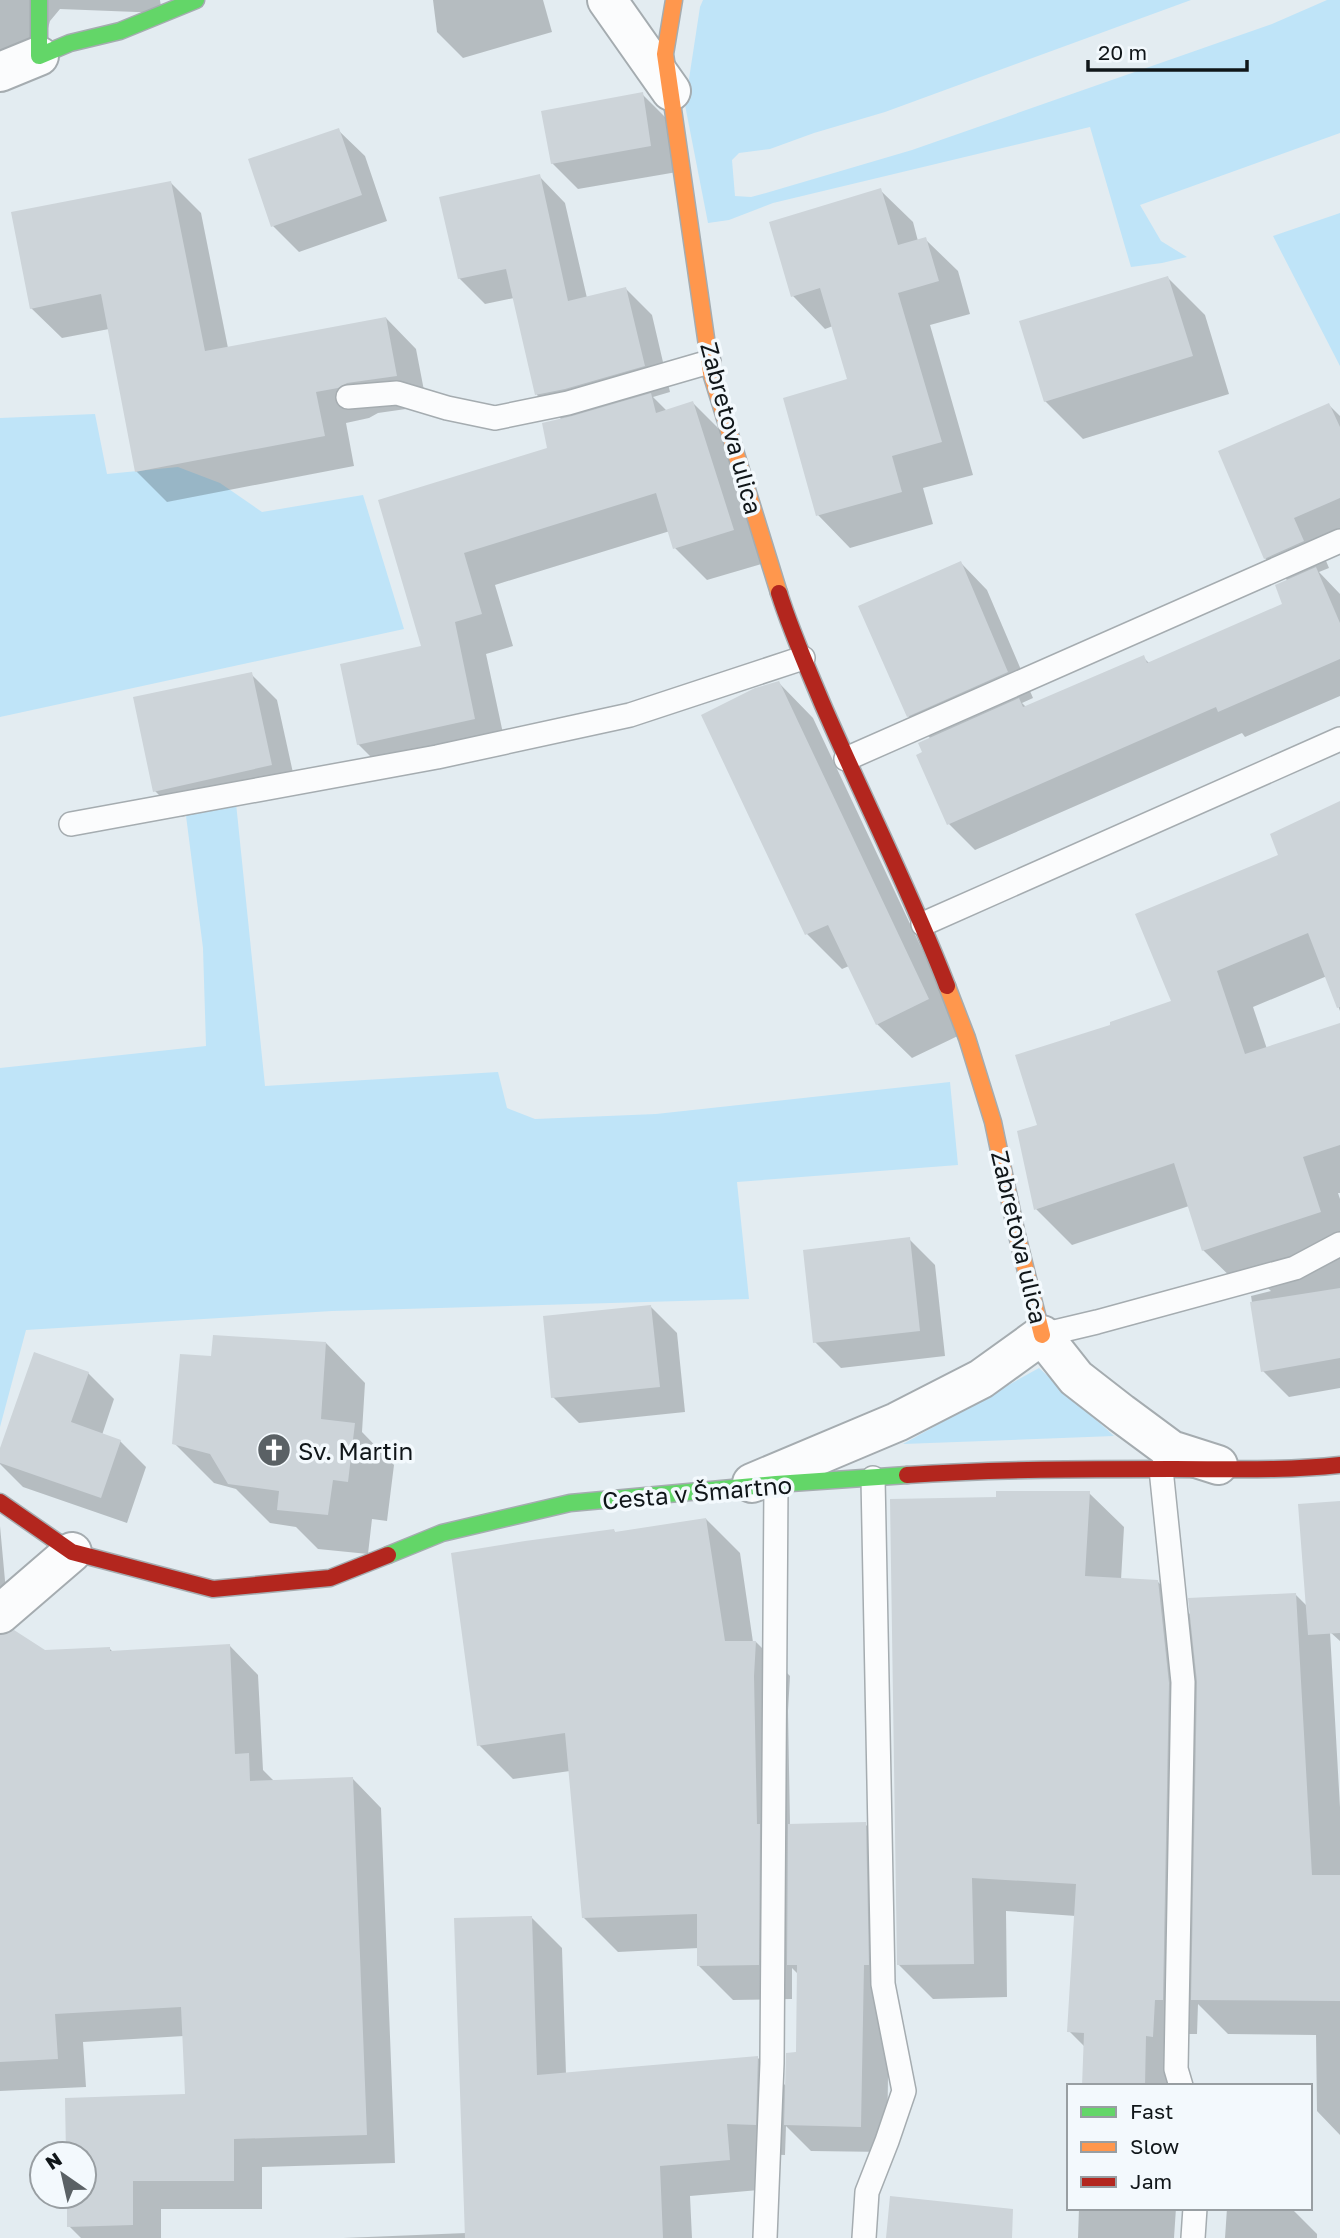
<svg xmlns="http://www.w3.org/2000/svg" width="1340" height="2238" font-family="'Golos Text',sans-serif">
	<rect width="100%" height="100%" fill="#e3ecf1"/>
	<path fill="#bfe4f8" d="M 703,0 L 1191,0 L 885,112 L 814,133 L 770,149 L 739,153 L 732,160 L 735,196 L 751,197 L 766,193 L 912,150 L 1272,24 L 1327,0 L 1340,0 L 1340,133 L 1140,205 L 1161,241 L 1187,257 L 1162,263 L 1131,267 L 1090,127 L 773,203 L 729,220 L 708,223 L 685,105 L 700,7 Z
		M 1340,213 L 1340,366 L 1273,236 Z
		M 95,414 L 107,474 L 178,467 L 220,483 L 262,512 L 363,495 L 404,629 L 0,717 L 0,418 Z
		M 236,803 L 265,1086 L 498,1072 L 507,1108 L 535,1119 L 656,1114 L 950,1082 L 958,1165 L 737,1182 L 749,1299 L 332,1311 L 26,1330 L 0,1427 L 0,1068 L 206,1046 L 203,948 L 185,808 Z
		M 1039,1368 L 1114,1436 L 903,1444 Z"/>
	<path fill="#0003" d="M 0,0 L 160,0 L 162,13 L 60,9 L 50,21 L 47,32 L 0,54 Z
		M 433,0 L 543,0 L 552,32 L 463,58 L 437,32 Z
		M 642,94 L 668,120 L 677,172 L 578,189 L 552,163 Z
		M 338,130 L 365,156 L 387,221 L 299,252 L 273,226 Z
		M 539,176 L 565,203 L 587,298 L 626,289 L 652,315 L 670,392 L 653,397 L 667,411 L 693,403 L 725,435 L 765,563 L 707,580 L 675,548 L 670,531 L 495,585 L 513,646 L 486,654 L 507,752 L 391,777 L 358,744 L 423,648 L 381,501 L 550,449 L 562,420 L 537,395 L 514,298 L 485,304 L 459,278 Z
		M 171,183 L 201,213 L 228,348 L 386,318 L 416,349 L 427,406 L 378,413 L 369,418 L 346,423 L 354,466 L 167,502 L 136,471 L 109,329 L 62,338 L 31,308 Z
		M 880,190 L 913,222 L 918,241 L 925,239 L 958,271 L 970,314 L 930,325 L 973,475 L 923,488 L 933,524 L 850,548 L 818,515 L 850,381 L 833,326 L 825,329 L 793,296 Z
		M 1168,278 L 1205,315 L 1229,394 L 1083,439 L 1045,401 Z
		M 1329,405 L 1340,416 L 1340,535 L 1319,544 L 1329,568 L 1319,572 L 1340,594 L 1340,696 L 1245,737 L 1242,733 L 975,850 L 949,824 L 924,753 L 931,739 L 908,716 L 961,563 L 987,590 L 1033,698 L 1022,703 L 1026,707 L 1143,657 L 1150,664 L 1285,605 L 1288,581 L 1265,558 Z
		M 251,674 L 277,700 L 297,791 L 181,817 L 155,791 Z
		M 779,683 L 813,718 L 962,1034 L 912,1058 L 877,1024 L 849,966 L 842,969 L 807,934 L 703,715 Z
		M 1340,815 L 1340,1011 L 1327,976 L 1253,1007 L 1267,1049 L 1340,1025 L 1340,1193 L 1338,1193 L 1340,1199 L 1340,1388 L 1289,1397 L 1263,1371 L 1251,1296 L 1271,1291 L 1259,1280 L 1240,1286 L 1203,1250 L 1189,1206 L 1072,1245 L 1036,1209 L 1039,1126 L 1113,1026 L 1174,1002 L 1280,856 Z
		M 909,1239 L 935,1265 L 945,1356 L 841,1368 L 815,1342 Z
		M 651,1307 L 677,1333 L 685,1412 L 579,1423 L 553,1397 Z
		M 326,1343 L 365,1383 L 362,1432 L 394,1465 L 387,1521 L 372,1519 L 368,1554 L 318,1549 L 296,1527 L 270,1523 L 236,1489 L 214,1483 L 174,1443 L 213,1358 Z
		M 88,1373 L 114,1399 L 102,1435 L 120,1441 L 146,1467 L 127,1523 L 23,1487 L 0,1464 L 0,1453 Z
		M 1089,1493 L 1124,1527 L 1121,1580 L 1158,1582 L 1192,1616 L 1295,1594 L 1308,1607 L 1340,1502 L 1340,1641 L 1330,1632 L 1340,1807 L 1340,2135 L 1317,2111 L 1316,2035 L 1228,2034 L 1198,2004 L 1197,2034 L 1189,2034 L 1187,2071 L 1180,2086 L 1084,2086 L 1085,2047 L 1069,2031 L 1076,1916 L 1006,1911 L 1007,1997 L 933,1999 L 898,1964 L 998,1499 Z
		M 706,1519 L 740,1553 L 753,1642 L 756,1642 L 790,1676 L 788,1711 L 790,1825 L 865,1824 L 891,1850 L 887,2152 L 811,2151 L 786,2126 L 785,2155 L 756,2154 L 759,2190 L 690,2196 L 692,2238 L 343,2238 L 466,2233 L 531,1917 L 562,1948 L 566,2074 L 757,2057 L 787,2087 L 798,2054 L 799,1975 L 792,1968 L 792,1999 L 733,2000 L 699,1966 L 699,1948 L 618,1952 L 584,1918 L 570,1771 L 513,1779 L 479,1745 L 613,1530 L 616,1533 Z
		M 0,1526 L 10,1635 L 44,1652 L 109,1648 L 114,1653 L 230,1646 L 258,1675 L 263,1770 L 275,1782 L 353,1779 L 381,1808 L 395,2163 L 262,2167 L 262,2209 L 161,2209 L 161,2238 L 81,2238 L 69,2226 L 68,2196 L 84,2196 L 84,2154 L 68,2154 L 187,2096 L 184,2036 L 83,2042 L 86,2087 L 0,2091 Z
		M 1079,2208 L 1176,2208 L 1174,2238 L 1078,2238 Z
		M 1227,2208 L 1291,2208 L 1317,2234 L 1317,2238 L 1225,2238 Z"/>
	<path fill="#cdd4d9" d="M 643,92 L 651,146 L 551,164 L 541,111 Z
		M 339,128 L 362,195 L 271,227 L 248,159 Z
		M 540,174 L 568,301 L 626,287 L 645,366 L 565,389 L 535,395 L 506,269 L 458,279 L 439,197 Z
		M 171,181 L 205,351 L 386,317 L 397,376 L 347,383 L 338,388 L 316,392 L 325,436 L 135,472 L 101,294 L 30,309 L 11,212 Z
		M 881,188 L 898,245 L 926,237 L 939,281 L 898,293 L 942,442 L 892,456 L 902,492 L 816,516 L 783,398 L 847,379 L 820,288 L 791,297 L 769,222 Z
		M 1168,276 L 1193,356 L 1044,402 L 1019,321 Z
		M 651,393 L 656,413 L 693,401 L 734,530 L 673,549 L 656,493 L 464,553 L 482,614 L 455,622 L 475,719 L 357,745 L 340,664 L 421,646 L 378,500 L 547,448 L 542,423 L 572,416 Z
		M 1329,403 L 1340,427 L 1340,498 L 1294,518 L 1304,541 L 1264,559 L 1218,451 Z
		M 961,561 L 1008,672 L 907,717 L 858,606 Z
		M 1316,567 L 1340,623 L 1340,659 L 1218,712 L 1216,707 L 947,825 L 916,755 L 922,752 L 918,743 L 1019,698 L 1023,707 L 1144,655 L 1147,663 L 1282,604 L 1275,585 Z
		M 252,672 L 272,765 L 153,792 L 133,697 Z
		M 779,681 L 929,999 L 876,1025 L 828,925 L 805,935 L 701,715 L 755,688 Z
		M 1340,801 L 1340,1007 L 1337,1008 L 1308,933 L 1217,971 L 1245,1054 L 1340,1023 L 1340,1145 L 1303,1157 L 1321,1212 L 1202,1251 L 1174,1163 L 1034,1210 L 1017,1131 L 1037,1125 L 1015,1055 L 1110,1025 L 1110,1022 L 1171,1001 L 1135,914 L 1278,855 L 1270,834 Z
		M 910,1237 L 920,1331 L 813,1343 L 803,1250 Z
		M 1340,1288 L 1340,1358 L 1261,1372 L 1250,1302 Z
		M 651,1305 L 660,1387 L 551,1398 L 543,1316 Z
		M 213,1335 L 326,1342 L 321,1419 L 355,1423 L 348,1482 L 333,1480 L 328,1515 L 277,1510 L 279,1491 L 228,1484 L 210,1454 L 172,1444 L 180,1354 L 211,1356 Z
		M 34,1352 L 89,1372 L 71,1422 L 121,1440 L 101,1498 L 0,1463 L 0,1448 Z
		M 996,1491 L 1090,1491 L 1085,1576 L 1158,1580 L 1169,1683 L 1163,2000 L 1155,2000 L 1153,2037 L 1146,2036 L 1145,2086 L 1082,2086 L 1084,2033 L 1067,2032 L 1076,1884 L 972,1878 L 974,1964 L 897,1965 L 890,1499 L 996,1497 Z
		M 1340,1501 L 1340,1633 L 1308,1635 L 1298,1504 Z
		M 706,1518 L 725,1641 L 756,1641 L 754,1676 L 757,1824 L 760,1824 L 759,1965 L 697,1966 L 697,1914 L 582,1918 L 565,1733 L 477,1746 L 451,1553 L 525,1541 L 614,1529 L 615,1532 Z
		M 1296,1593 L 1312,1875 L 1340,1875 L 1340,2001 L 1191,2000 L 1197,1682 L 1188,1598 Z
		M 14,1630 L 45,1650 L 110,1647 L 110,1651 L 230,1644 L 235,1754 L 249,1753 L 250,1781 L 353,1777 L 367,2135 L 234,2139 L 234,2181 L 133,2181 L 133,2225 L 67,2227 L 67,2196 L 84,2196 L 84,2154 L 66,2154 L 65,2098 L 185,2094 L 181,2007 L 55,2014 L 58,2059 L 0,2062 L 0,1635 Z
		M 866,1822 L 869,1965 L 864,1965 L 861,2127 L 784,2125 L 786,2053 L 796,2052 L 797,1965 L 787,1965 L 788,1824 Z
		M 532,1916 L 537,2075 L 758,2056 L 756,2125 L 727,2124 L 730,2160 L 660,2166 L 663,2238 L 465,2238 L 454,1918 Z
		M 890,2196 L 1013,2209 L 1012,2238 L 886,2238 Z"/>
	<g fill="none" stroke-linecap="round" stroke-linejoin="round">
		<g stroke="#a5acb0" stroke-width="26">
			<path id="lane" d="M 348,397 L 397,393 L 447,408 L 495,418 L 568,403 L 709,362
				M 846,759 L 1340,541
				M 71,824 L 437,757 L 630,715 L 803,658
				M 923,924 L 1340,739
				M 1042,1335 L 1097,1322 L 1295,1268 L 1340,1244
				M 1161,1469 L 1183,1682 L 1176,2069 L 1181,2086
				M 765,2238 L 772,2063 L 776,1484
				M 864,2238 L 867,2192 L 887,2141 L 904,2091 L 883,1984 L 873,1478
				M 1193,2238 L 1195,2208"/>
		</g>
		<g stroke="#a5acb0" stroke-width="42">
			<path id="street" d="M 607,0 L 671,91
				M 0,72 L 39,56
				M 752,1483 L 897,1422 L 981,1379 L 1042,1335 L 1076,1378 L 1121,1413 L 1171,1450 L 1218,1465
				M 0,1614 L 72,1552"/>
		</g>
		<g stroke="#a5acb0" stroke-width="19">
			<path id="fast" d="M 39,0 L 39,56 L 70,43 L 120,31 L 196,0
				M 388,1555 L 442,1533 L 570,1503 L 776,1484 L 907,1475"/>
		</g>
		<g stroke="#a5acb0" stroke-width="19">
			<path id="slow" d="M 674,0 L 665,54 L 711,373 L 779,593
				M 947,986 L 967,1038 L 993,1122 L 1016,1231 L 1042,1335"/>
		</g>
		<g stroke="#a5acb0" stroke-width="19">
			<path id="jam" d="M 779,593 C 791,631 807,667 822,703 C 863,798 910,890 947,986
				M 907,1475 C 996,1469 1085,1469 1174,1469 C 1229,1469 1285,1471 1340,1465
				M 0,1502 L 72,1552 L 213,1589 L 330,1578 L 388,1555"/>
		</g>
		<use href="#lane" stroke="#fbfcfd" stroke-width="23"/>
		<use href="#street" stroke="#fbfcfd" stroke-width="38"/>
		<use href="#fast" stroke="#63d668" stroke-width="16"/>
		<use href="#slow" stroke="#ff974d" stroke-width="16"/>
		<use href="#jam" stroke="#b3261e" stroke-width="16"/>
	</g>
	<defs>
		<g id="church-disc" transform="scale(1.75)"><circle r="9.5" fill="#5a6165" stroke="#f3f9fd"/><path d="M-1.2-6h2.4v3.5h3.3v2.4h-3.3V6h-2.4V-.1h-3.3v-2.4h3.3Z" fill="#fff"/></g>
	</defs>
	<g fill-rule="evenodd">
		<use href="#church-disc" x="274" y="1450"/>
	</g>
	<g text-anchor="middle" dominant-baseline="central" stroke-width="7" stroke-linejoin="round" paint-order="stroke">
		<g font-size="24" fill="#101619" stroke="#f3f9fd">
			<text transform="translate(732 428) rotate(75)">Zabretova ulica</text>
			<text transform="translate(1020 1237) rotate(77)">Zabretova ulica</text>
			<text transform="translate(697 1492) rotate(-5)">Cesta v Šmartno</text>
		</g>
		<g font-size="24" fill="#101619" stroke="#f3f9fd" text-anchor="start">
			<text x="298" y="1450">Sv. Martin</text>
		</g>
	</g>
	<rect x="1067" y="2084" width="245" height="126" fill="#f3f9fd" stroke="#989ea2" stroke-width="2"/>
	<rect x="1081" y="2107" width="35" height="10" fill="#63d668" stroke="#989ea2" stroke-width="2"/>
	<text x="1130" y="2119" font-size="21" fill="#101619">Fast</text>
	<rect x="1081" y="2142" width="35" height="10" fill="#ff974d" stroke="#989ea2" stroke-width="2"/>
	<text x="1130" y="2154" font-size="21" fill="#101619">Slow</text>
	<rect x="1081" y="2177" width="35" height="10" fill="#b3261e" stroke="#989ea2" stroke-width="2"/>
	<text x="1130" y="2189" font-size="21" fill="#101619">Jam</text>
	<g transform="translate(63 2175) rotate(326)"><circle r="33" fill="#f3f9fd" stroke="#989ea2" stroke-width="2"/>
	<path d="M0-5L12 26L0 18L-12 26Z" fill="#5a6165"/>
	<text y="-10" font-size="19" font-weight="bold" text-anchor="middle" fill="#101619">N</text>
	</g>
	<path d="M1088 60v10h159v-10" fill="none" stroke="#101619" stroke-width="3.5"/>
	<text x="1098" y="60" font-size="21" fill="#101619" stroke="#f3f9fd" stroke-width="5" paint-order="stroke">20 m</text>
</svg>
